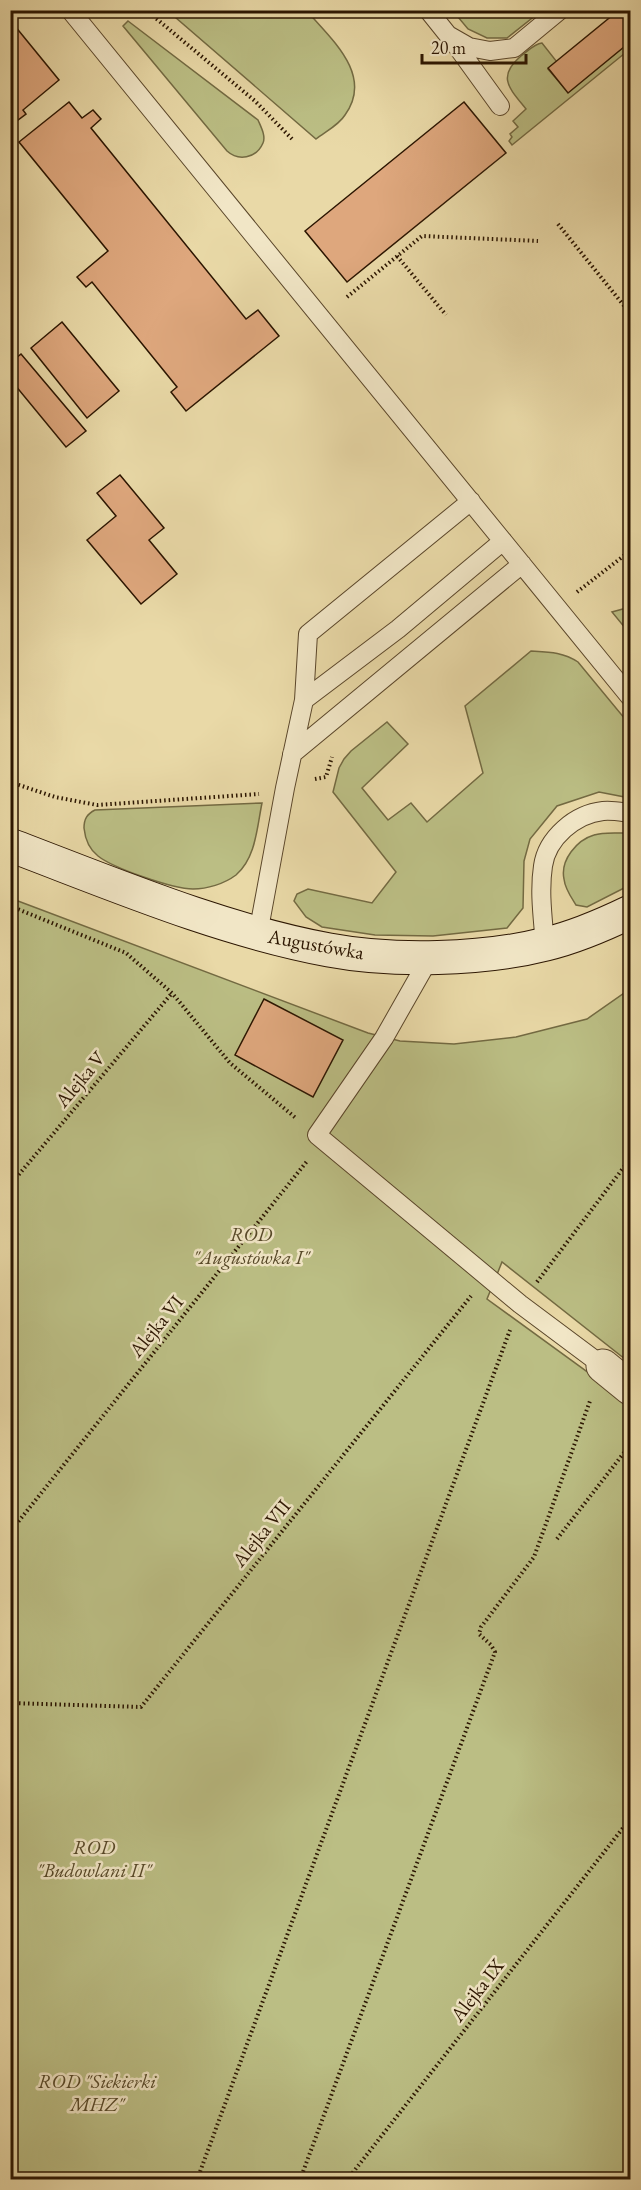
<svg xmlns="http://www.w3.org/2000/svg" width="641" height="2190" font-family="'EB Garamond',serif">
	<rect width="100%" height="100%" fill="#e9d9a7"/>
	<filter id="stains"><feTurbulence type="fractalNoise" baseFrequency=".00333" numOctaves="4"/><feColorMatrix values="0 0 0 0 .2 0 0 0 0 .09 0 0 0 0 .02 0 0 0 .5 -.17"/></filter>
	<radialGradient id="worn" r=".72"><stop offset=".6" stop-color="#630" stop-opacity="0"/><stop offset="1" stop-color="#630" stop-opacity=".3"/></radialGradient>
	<path fill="#bbbe84" stroke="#736a42" stroke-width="1.5" d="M 168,11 L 307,11 C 331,39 374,75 345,115 C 339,125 325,132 316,139 Z
		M 453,11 L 541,11 L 507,38 L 487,38 L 468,29 Z
		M 128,21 L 258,120 C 261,127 266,136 263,143 C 256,159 238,161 227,151 L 123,26 Z
		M 630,42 L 630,49 L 512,145 L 509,141 L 512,137 L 510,134 L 518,127 L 513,121 L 526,109 C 510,89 496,77 521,56 C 528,51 534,44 542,43 L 557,62 L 548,69 L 568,92 Z
		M 630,607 L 630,634 L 612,612 Z
		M 531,651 C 549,652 563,652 578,662 L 630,725 L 630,798 L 599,792 L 557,806 L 530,839 L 524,861 L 523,908 L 507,928 L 433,936 L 375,935 L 322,927 L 306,917 L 294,901 L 297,894 L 308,889 L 372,903 L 396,872 L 333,792 L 339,768 L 344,759 L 351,751 L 387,722 L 408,744 L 362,788 L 388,820 L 411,803 L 427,822 L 483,773 L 465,706 Z
		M 262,803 C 257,827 256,858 236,875 C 224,884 207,889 193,889 C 173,889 113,868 98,856 C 89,849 85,838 84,828 C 84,819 87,814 95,810 Z
		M 624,833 L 630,834 L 630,885 L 587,907 L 576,905 C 571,897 565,889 564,879 C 560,860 577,840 594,835 C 603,832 615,833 624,833 Z
		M 10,898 L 368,1033 L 400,1041 L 454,1044 L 516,1037 L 587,1019 L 630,989 L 630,1363 L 502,1262 L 487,1299 L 630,1403 L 630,2179 L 11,2179 Z"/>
	<path fill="#dea77d" stroke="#2b1500" stroke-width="1.5" d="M 619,10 L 630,10 L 630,42 L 568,93 L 548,68 Z
		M 10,20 L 59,80 L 23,110 L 26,114 L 10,126 Z
		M 69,102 L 82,118 L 93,110 L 101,119 L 91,128 L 246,319 L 258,310 L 279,336 L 186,411 L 171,392 L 177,387 L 92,282 L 86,287 L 77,277 L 108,251 L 19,142 Z
		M 464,102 L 506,153 L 347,282 L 305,231 Z
		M 62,322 L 119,391 L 87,418 L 31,348 Z
		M 21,354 L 86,431 L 66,447 L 10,379 L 10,363 Z
		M 120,475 L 164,528 L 149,540 L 177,574 L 141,604 L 87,540 L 116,516 L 97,493 Z
		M 264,999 L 343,1040 L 313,1097 L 235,1055 Z"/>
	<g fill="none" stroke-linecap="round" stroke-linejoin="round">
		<g stroke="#5a462a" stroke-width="20">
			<path id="lane" d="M 70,10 L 630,697
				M 428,10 L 448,35 L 469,47 L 490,51 L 514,48 L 560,10
				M 453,41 L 500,106
				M 304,700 L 398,629 L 503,541
				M 292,754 L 522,564
				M 258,934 L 285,788 L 304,700 L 308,634 L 471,501
				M 545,945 C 543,919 539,892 543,866 C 547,838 575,814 603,811 C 612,810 622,812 630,813
				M 430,957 L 384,1038 L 317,1135 L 520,1304 L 603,1366"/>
		</g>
		<g stroke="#5a462a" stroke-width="35">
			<path id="street" d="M 603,1366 L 630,1388"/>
		</g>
		<g stroke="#2b1500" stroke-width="35">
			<path id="secondary" d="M 10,845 C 113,884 221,930 329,950 C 393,962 483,960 546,944 C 576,937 603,925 630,912"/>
		</g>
		<path stroke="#2b1500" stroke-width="4" stroke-dasharray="1.5 3" stroke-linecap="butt" d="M 146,10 L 255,101 L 293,140
			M 558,224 L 630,313
			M 397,256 L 446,315
			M 347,297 L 422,236 L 538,241
			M 625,393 L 630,392
			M 577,592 L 630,551
			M 315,779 L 326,777 L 332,757
			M 10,782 L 55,797 L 97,805 L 259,794
			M 10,906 L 126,953 L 172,993 L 230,1063 L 297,1119
			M 10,1185 L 172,993
			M 537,1282 L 630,1159
			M 10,1532 L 308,1160
			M 557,1539 L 630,1445
			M 10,1703 L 141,1707 L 471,1296
			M 197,2180 L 510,1330
			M 300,2180 L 495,1652 L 491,1645 L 479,1634 L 481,1627 L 534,1557 L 590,1401
			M 347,2180 L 630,1819"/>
		<use href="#lane" stroke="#f1e6c6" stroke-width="18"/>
		<use href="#street" stroke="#f1e6c6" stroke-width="33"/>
		<use href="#secondary" stroke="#f1e6c6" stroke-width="33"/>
	</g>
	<g text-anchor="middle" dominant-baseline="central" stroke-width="5" stroke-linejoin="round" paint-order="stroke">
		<g font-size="20" fill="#2b1500" stroke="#f1e6c6">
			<text transform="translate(316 944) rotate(10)">Augustówka</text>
			<text transform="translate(80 1079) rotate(-50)">Alejka V</text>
			<text transform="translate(156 1326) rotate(-51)">Alejka VI</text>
			<text transform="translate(261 1533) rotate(-51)">Alejka VII</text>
			<text transform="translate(477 1990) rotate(-52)">Alejka IX</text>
		</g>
		<g font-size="20" font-style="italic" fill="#564828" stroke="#f1e6c6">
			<text x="251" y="1234">ROD<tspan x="251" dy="23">"Augustówka I"</tspan></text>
			<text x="94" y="1847">ROD<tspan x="94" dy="23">"Budowlani II"</tspan></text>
			<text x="97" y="2081">ROD "Siekierki<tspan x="97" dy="23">MHZ"</tspan></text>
		</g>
	</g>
	<rect width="641" height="2190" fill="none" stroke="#e9d9a7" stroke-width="36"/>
	<rect x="12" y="12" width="617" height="2166" fill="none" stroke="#2b1500" stroke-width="3"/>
	<rect x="18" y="18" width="605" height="2154" fill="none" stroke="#2b1500" stroke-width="1.5"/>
	<path d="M422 54v9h104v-9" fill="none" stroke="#2b1500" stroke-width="3"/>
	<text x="431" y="54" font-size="18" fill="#2b1500" stroke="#f1e6c6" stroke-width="4.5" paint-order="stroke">20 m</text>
	<rect width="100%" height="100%" filter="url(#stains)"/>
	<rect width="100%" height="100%" fill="url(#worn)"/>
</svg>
